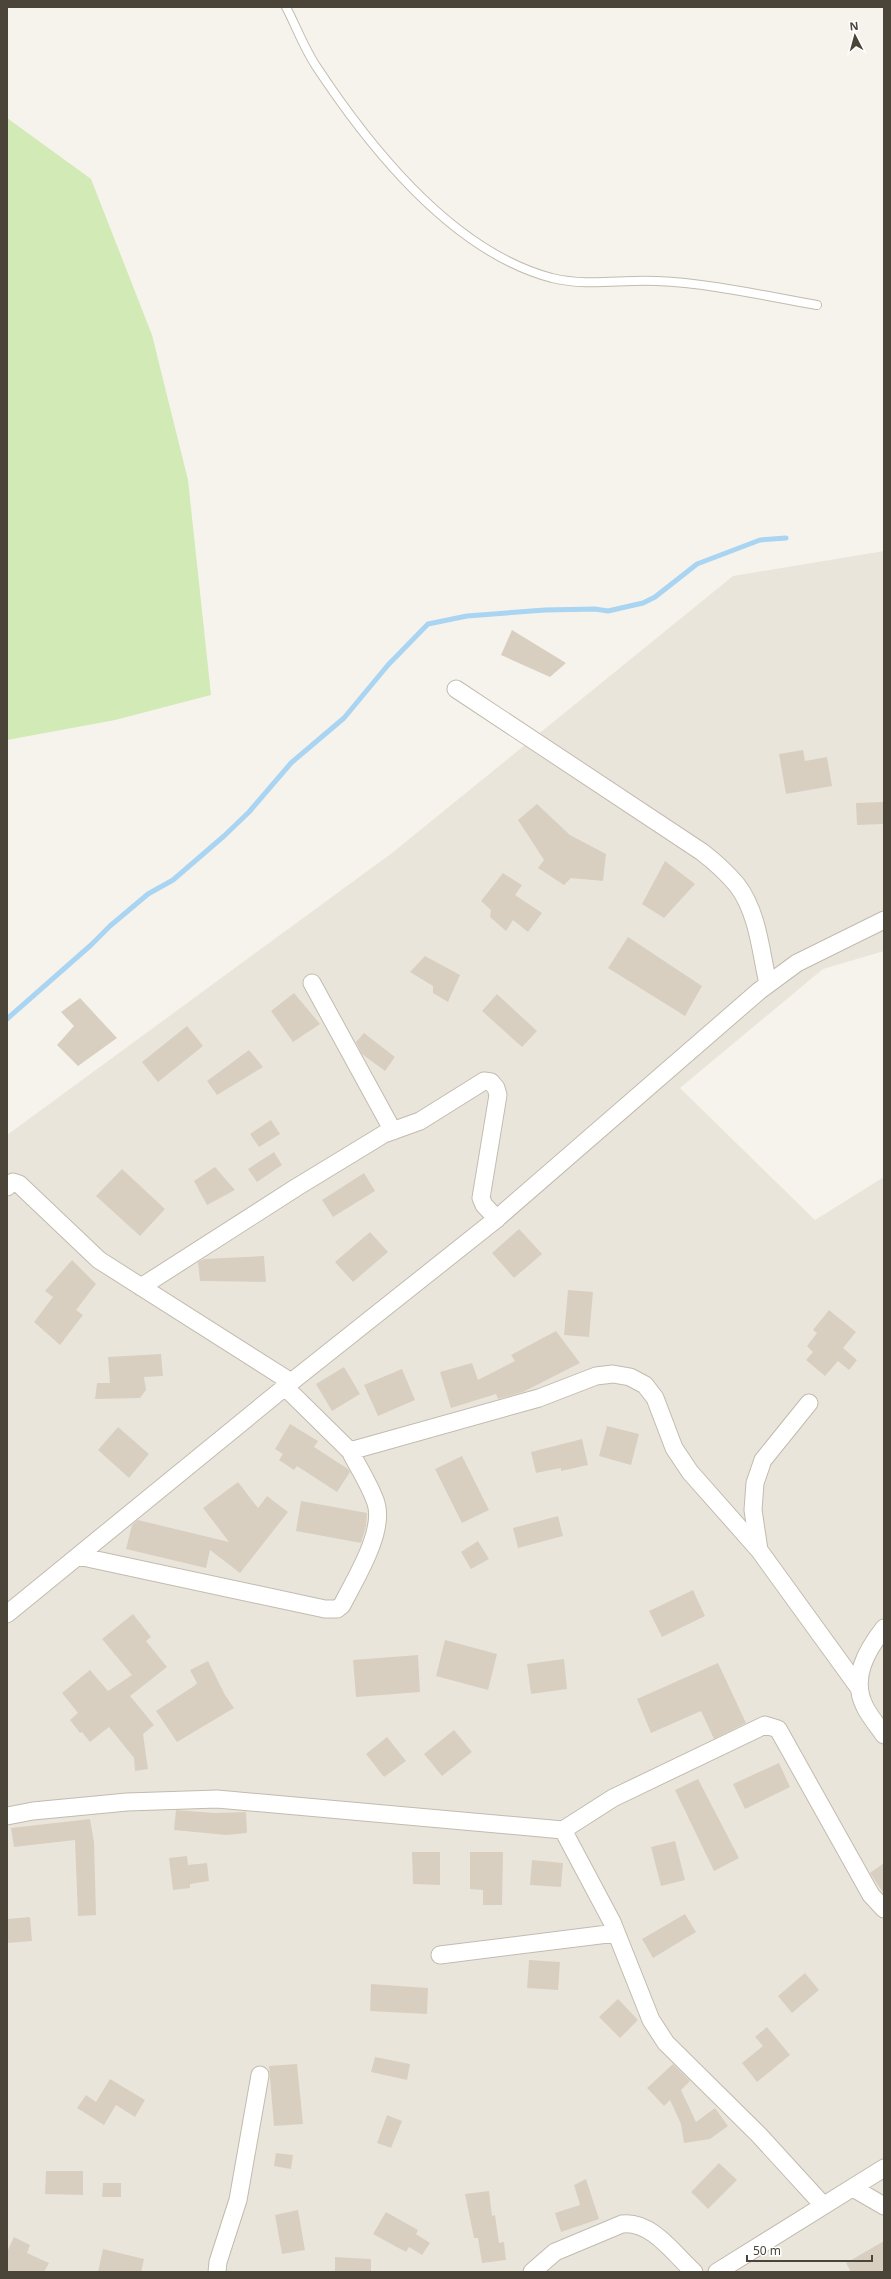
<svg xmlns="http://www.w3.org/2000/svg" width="891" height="2279" font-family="'Noto Sans',sans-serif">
	<rect width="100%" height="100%" fill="#f6f3ec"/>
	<path fill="#eae5da" d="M 884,551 L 884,951 L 823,969 L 680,1088 L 815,1220 L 884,1177 L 884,2272 L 7,2272 L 7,1135 L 392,853 L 733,576 Z"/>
	<path fill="#d2eab5" d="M 7,118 L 91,179 L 152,335 L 188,480 L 211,695 L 115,720 L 7,740 Z"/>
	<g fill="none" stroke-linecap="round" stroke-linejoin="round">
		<path stroke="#a9d4f2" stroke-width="5" d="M 7,1019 L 91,945 L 110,926 L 148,894 L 173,880 L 224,836 L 249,812 L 291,763 L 344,718 L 388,665 L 428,624 L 467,616 L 545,610 L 595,609 L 608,611 L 643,603 L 655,597 L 697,564 L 760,540 L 786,538"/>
	</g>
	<path fill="#d8cfc1" d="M 512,630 L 566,663 L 550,677 L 501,655 Z
		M 803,750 L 805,761 L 827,757 L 832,786 L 786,794 L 779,754 Z
		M 884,802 L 884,824 L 857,825 L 856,803 Z
		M 537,804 L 570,835 L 606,854 L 603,881 L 571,878 L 564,885 L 538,868 L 544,860 L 518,820 Z
		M 665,861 L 695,884 L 664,918 L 642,904 Z
		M 503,873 L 522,885 L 515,895 L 542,913 L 528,932 L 513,920 L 506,931 L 490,917 L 491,910 L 481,901 Z
		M 628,937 L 702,986 L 685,1016 L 608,968 Z
		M 425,956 L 460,975 L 448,1002 L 433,993 L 433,986 L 410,972 Z
		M 294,993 L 320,1024 L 293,1042 L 271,1011 Z
		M 497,994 L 537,1031 L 522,1047 L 482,1011 Z
		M 80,998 L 117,1038 L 78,1066 L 57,1045 L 74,1026 L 61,1012 Z
		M 187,1026 L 203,1046 L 158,1082 L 142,1062 Z
		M 364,1033 L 395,1057 L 385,1071 L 362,1054 L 356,1042 Z
		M 249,1050 L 263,1067 L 217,1095 L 207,1081 Z
		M 271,1120 L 280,1134 L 259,1147 L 250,1134 Z
		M 274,1152 L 282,1165 L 257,1182 L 248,1169 Z
		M 215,1167 L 235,1190 L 207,1205 L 194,1181 Z
		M 122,1169 L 165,1209 L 140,1236 L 96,1196 Z
		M 364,1173 L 375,1191 L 333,1217 L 322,1200 Z
		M 519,1229 L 542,1254 L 514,1278 L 492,1253 Z
		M 370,1232 L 388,1252 L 353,1282 L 335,1262 Z
		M 264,1256 L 266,1282 L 200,1281 L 198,1262 L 204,1259 Z
		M 72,1260 L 96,1284 L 76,1310 L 83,1315 L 60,1345 L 34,1322 L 53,1297 L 45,1291 Z
		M 568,1290 L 593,1292 L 589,1337 L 564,1335 Z
		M 829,1310 L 856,1332 L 843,1348 L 857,1360 L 849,1370 L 838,1361 L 825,1376 L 806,1360 L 813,1352 L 807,1346 L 817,1333 L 813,1330 Z
		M 556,1331 L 580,1363 L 523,1392 L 498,1399 L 496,1394 L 451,1408 L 440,1372 L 472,1363 L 478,1380 L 515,1361 L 511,1355 Z
		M 161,1354 L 163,1376 L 144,1377 L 146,1390 L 140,1398 L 95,1399 L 97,1383 L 110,1383 L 108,1357 Z
		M 344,1367 L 360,1394 L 332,1411 L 316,1384 Z
		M 402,1369 L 415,1400 L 378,1416 L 364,1385 Z
		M 290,1424 L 318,1441 L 314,1447 L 348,1469 L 350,1472 L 337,1492 L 297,1466 L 294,1470 L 279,1460 L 283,1454 L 275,1449 Z
		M 607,1426 L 639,1434 L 631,1465 L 599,1456 Z
		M 118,1427 L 149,1454 L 129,1478 L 98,1450 Z
		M 582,1439 L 588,1465 L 561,1471 L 561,1468 L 536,1473 L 531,1452 Z
		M 462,1456 L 489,1510 L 462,1523 L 435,1469 Z
		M 238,1482 L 258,1508 L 267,1496 L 288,1512 L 240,1573 L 210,1550 L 206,1568 L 126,1549 L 132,1525 L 138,1520 L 229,1542 L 203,1508 Z
		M 301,1501 L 367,1513 L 366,1526 L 361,1543 L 296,1531 Z
		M 558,1516 L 563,1536 L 518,1548 L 513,1528 Z
		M 478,1541 L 489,1559 L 471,1569 L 461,1552 Z
		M 693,1590 L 705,1616 L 662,1637 L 649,1611 Z
		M 133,1614 L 151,1637 L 146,1641 L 167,1667 L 130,1696 L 154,1725 L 143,1734 L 148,1769 L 135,1771 L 134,1758 L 109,1727 L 90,1742 L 82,1732 L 80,1733 L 70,1720 L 78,1713 L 62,1693 L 90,1670 L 108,1691 L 132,1675 L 102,1639 Z
		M 445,1640 L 497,1654 L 488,1690 L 436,1676 Z
		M 418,1655 L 420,1692 L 356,1697 L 353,1660 Z
		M 564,1659 L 567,1689 L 531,1694 L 527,1664 Z
		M 208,1661 L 225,1695 L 234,1708 L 177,1742 L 156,1711 L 194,1686 L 197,1683 L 190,1670 Z
		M 718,1663 L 746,1723 L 714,1739 L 701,1711 L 651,1733 L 637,1699 Z
		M 454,1730 L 472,1752 L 442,1776 L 424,1754 Z
		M 387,1737 L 406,1761 L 384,1777 L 366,1754 Z
		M 779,1763 L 790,1787 L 745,1809 L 733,1784 Z
		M 698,1779 L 739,1858 L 714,1871 L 675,1790 Z
		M 176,1810 L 214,1813 L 246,1812 L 247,1833 L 226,1835 L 174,1830 Z
		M 90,1819 L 94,1842 L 96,1915 L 78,1916 L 75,1840 L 14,1847 L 11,1828 Z
		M 675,1841 L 685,1880 L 661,1886 L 651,1847 Z
		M 412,1852 L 440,1852 L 440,1885 L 413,1884 Z
		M 470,1852 L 503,1852 L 502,1905 L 483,1905 L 483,1890 L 470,1889 Z
		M 187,1856 L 188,1865 L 207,1863 L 209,1881 L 190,1884 L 190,1888 L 173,1890 L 169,1858 Z
		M 532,1860 L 563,1863 L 561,1887 L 530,1885 Z
		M 884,1863 L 884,1894 L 870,1873 Z
		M 685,1914 L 696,1932 L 653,1958 L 642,1939 Z
		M 30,1917 L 32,1941 L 7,1943 L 7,1919 Z
		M 529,1960 L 560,1962 L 558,1990 L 527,1988 Z
		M 805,1973 L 819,1990 L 792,2013 L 778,1996 Z
		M 371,1984 L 428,1988 L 427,2014 L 370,2011 Z
		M 618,1999 L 638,2020 L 620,2038 L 599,2017 Z
		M 767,2027 L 790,2055 L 757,2082 L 742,2063 L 763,2046 L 755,2037 Z
		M 375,2057 L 410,2064 L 407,2080 L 371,2072 Z
		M 297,2064 L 303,2124 L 274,2126 L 269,2066 Z
		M 673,2064 L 690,2081 L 681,2090 L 696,2122 L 715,2108 L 728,2126 L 710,2139 L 684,2143 L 681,2124 L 670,2100 L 664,2106 L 647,2088 Z
		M 110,2079 L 145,2100 L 135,2117 L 116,2105 L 104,2125 L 77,2108 L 86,2095 L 96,2102 Z
		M 387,2115 L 402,2121 L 391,2148 L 377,2143 Z
		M 276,2153 L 293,2155 L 291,2169 L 274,2166 Z
		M 719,2163 L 737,2180 L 708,2209 L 691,2192 Z
		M 46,2171 L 83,2171 L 83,2195 L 45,2194 Z
		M 586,2179 L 599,2219 L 561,2232 L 555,2213 L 580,2205 L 574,2185 Z
		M 103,2183 L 121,2183 L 121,2197 L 102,2197 Z
		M 489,2191 L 492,2216 L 495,2215 L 499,2243 L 504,2242 L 506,2260 L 482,2263 L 478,2238 L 474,2238 L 465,2194 Z
		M 298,2210 L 305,2250 L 282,2254 L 275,2215 Z
		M 386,2212 L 418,2230 L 416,2234 L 430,2243 L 422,2255 L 409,2247 L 406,2252 L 373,2234 Z
		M 14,2237 L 30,2245 L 27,2253 L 49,2263 L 44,2272 L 7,2272 L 7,2252 Z
		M 884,2241 L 884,2272 L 851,2272 L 846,2263 Z
		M 103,2249 L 144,2259 L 141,2272 L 98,2272 Z
		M 335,2257 L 371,2259 L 371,2272 L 335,2272 Z"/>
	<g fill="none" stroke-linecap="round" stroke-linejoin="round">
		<g stroke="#c2bbae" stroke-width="10">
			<path id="lane" d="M 286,7 C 296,26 304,48 316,66 C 370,148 453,252 552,278 C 590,287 620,279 657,281 C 709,283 765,296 817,305"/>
		</g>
		<g stroke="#c2bbae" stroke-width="19">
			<path id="street" d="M 456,689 L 702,852 C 715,862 727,873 737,885 C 758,912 761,953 768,984
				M 312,983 L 393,1131
				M 7,1187 L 13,1182 L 19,1184 L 99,1260 L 291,1382
				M 141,1287 L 297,1187 L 384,1134 L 420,1121 L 484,1081 L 491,1082 L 496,1088 L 498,1095 L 481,1198 L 484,1205 L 497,1219
				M 285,1387 L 350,1451 L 539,1398 L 596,1376 L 613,1374 L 630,1377 L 645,1385 L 655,1398 L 674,1448 L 690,1472 L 759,1550
				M 809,1403 L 763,1460 L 755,1483 L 753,1510 L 759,1550 L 859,1688
				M 78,1556 L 325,1609 L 337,1609 L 342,1605 C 355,1579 385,1532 376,1503 C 370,1485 358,1467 350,1451
				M 7,1614 L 285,1387 L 494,1221 L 759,991 L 797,963 L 884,920
				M 884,1628 C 867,1650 850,1678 865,1707 C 870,1717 878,1726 884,1735
				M 7,1816 L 33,1811 L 127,1802 L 217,1799 L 563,1830 L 612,1922 L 651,2020 L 666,2043 L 759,2135 L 823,2205
				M 563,1830 L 613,1798 L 765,1725 L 778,1729 L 871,1895 L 884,1909
				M 440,1955 L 616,1933
				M 853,2188 L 884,2206
				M 217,2272 L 218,2262 L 238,2200 L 260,2075
				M 532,2272 L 555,2252 L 622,2224 C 651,2220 674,2254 694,2272
				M 717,2272 L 884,2168"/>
		</g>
		<use href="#lane" stroke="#fff" stroke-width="8"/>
		<use href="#street" stroke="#fff" stroke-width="17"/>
	</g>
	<rect width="891" height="2279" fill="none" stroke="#4b4439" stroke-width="16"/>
	<g transform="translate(855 36) rotate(354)" stroke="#ffffff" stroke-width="3" paint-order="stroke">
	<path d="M0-3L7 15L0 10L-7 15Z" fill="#4b4439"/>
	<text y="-6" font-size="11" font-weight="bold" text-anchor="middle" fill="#4b4439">N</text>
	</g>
	<path d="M747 2255v6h125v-6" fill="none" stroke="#4b4439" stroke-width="2"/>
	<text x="753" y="2255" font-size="12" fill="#4b4439" stroke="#ffffff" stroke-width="3" paint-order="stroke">50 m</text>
</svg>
